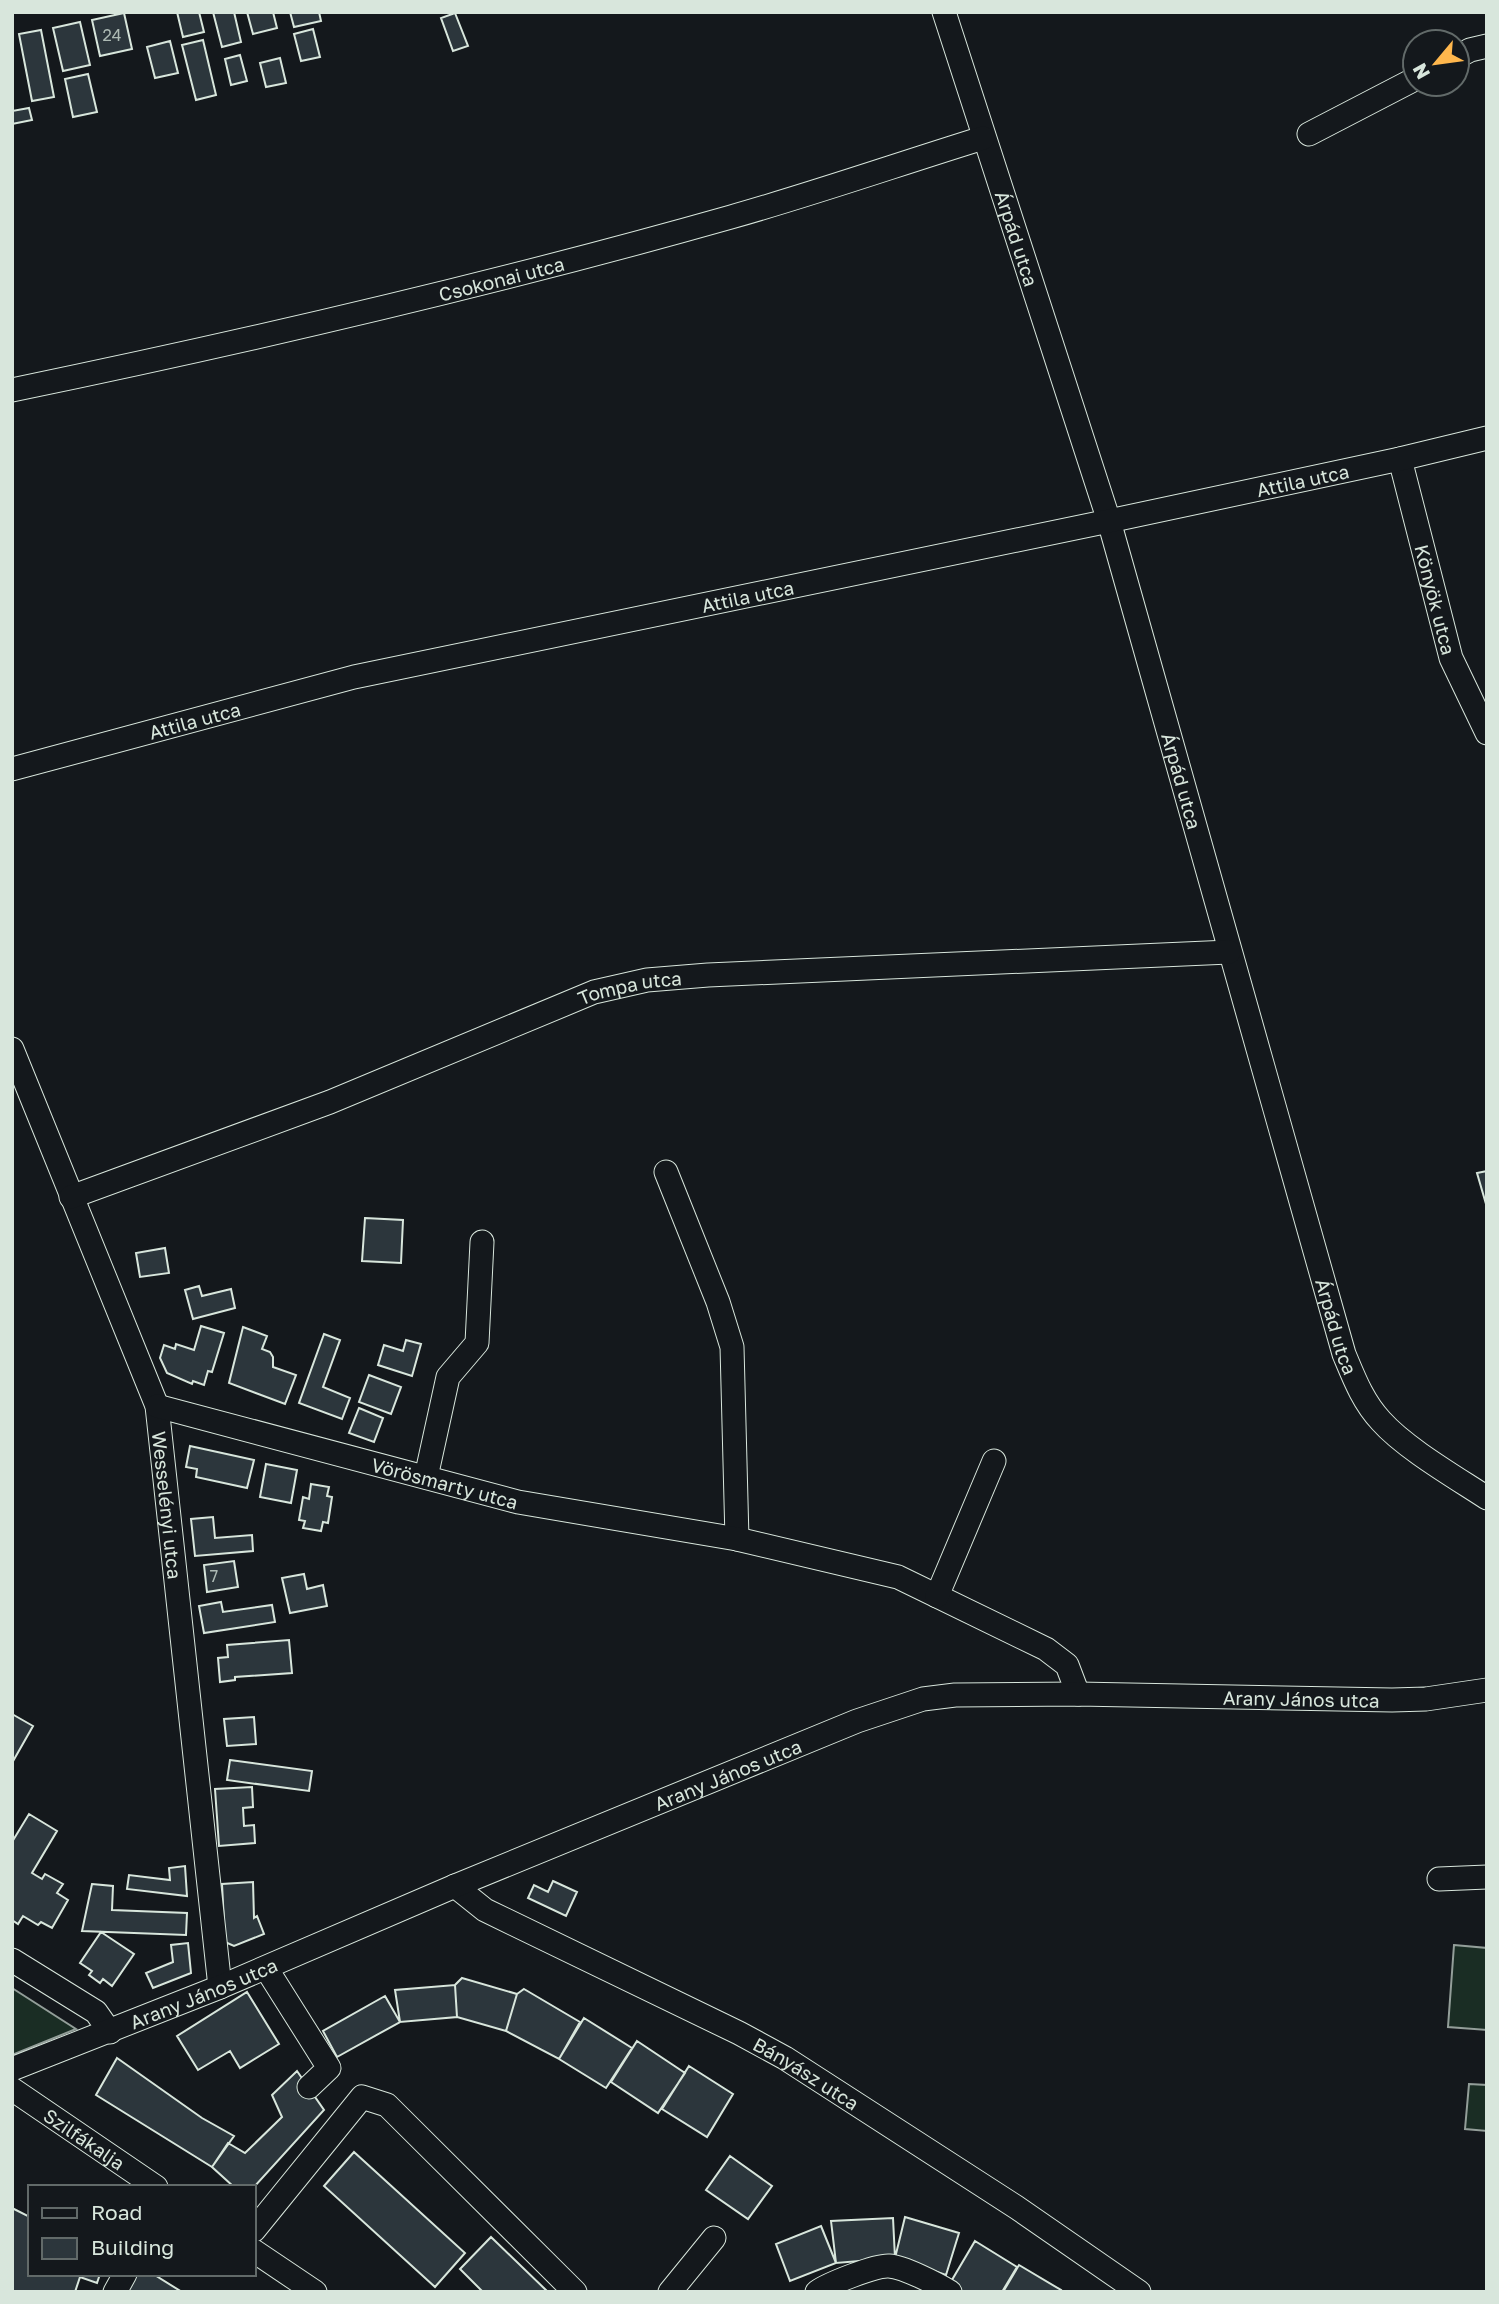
<svg xmlns="http://www.w3.org/2000/svg" width="1499" height="2304" font-family="'Golos Text',sans-serif">
	<rect width="100%" height="100%" fill="#14181c"/>
	<path fill="#1a2d24" stroke="#939e99" stroke-width="2" d="M 1454,1945 L 1487,1948 L 1487,2030 L 1448,2027 Z
		M 12,1988 L 76,2029 L 12,2055 Z
		M 1469,2084 L 1487,2085 L 1487,2131 L 1465,2129 Z"/>
	<path fill="#2c363c" stroke="#d8e6dc" stroke-width="2" d="M 177,12 L 199,12 L 204,32 L 183,37 Z
		M 213,12 L 234,12 L 241,42 L 222,47 Z
		M 247,12 L 273,12 L 277,28 L 253,34 Z
		M 290,12 L 319,12 L 321,21 L 294,27 Z
		M 124,13 L 132,49 L 100,56 L 92,20 Z
		M 455,13 L 468,46 L 453,51 L 441,18 Z
		M 80,22 L 90,65 L 63,71 L 53,28 Z
		M 313,29 L 320,57 L 301,61 L 294,34 Z
		M 41,30 L 54,97 L 32,101 L 19,34 Z
		M 203,40 L 216,95 L 196,100 L 182,45 Z
		M 170,41 L 178,73 L 155,78 L 147,47 Z
		M 240,55 L 247,81 L 231,85 L 225,59 Z
		M 280,58 L 286,83 L 266,87 L 260,63 Z
		M 88,74 L 97,112 L 73,117 L 65,79 Z
		M 29,108 L 32,120 L 12,124 L 12,111 Z
		M 1487,1171 L 1487,1204 L 1486,1204 L 1477,1173 Z
		M 365,1218 L 403,1220 L 401,1263 L 362,1261 Z
		M 165,1248 L 169,1273 L 140,1277 L 136,1253 Z
		M 199,1286 L 202,1296 L 231,1289 L 235,1308 L 193,1319 L 185,1290 Z
		M 201,1326 L 224,1333 L 212,1372 L 208,1371 L 204,1385 L 193,1381 L 192,1384 L 167,1373 L 160,1358 L 164,1345 L 175,1349 L 176,1344 L 194,1350 Z
		M 243,1327 L 267,1336 L 262,1349 L 270,1352 L 273,1357 L 273,1367 L 296,1375 L 285,1404 L 229,1383 Z
		M 324,1334 L 340,1340 L 323,1387 L 350,1398 L 342,1419 L 299,1403 Z
		M 406,1340 L 421,1344 L 412,1376 L 378,1365 L 384,1345 L 403,1351 Z
		M 369,1375 L 401,1387 L 391,1414 L 359,1402 Z
		M 359,1408 L 383,1418 L 374,1442 L 349,1433 Z
		M 190,1446 L 254,1460 L 247,1488 L 196,1477 L 197,1469 L 186,1467 Z
		M 266,1464 L 297,1470 L 291,1503 L 260,1497 Z
		M 311,1484 L 329,1487 L 327,1496 L 332,1497 L 328,1523 L 323,1522 L 321,1531 L 303,1528 L 305,1521 L 299,1520 L 303,1497 L 309,1499 Z
		M 213,1517 L 215,1538 L 252,1535 L 253,1551 L 195,1556 L 191,1519 Z
		M 234,1561 L 238,1587 L 207,1592 L 204,1565 Z
		M 304,1574 L 307,1589 L 323,1585 L 327,1606 L 290,1613 L 282,1578 Z
		M 221,1602 L 223,1612 L 272,1605 L 275,1622 L 204,1633 L 199,1606 Z
		M 289,1640 L 292,1673 L 235,1677 L 235,1680 L 220,1682 L 218,1658 L 228,1657 L 227,1645 Z
		M 12,1714 L 33,1726 L 12,1763 Z
		M 254,1717 L 256,1744 L 227,1746 L 224,1719 Z
		M 230,1760 L 312,1771 L 309,1791 L 227,1780 Z
		M 252,1787 L 253,1807 L 243,1808 L 244,1826 L 254,1825 L 255,1843 L 219,1846 L 215,1789 Z
		M 29,1814 L 57,1831 L 32,1873 L 42,1879 L 45,1874 L 63,1884 L 57,1893 L 68,1900 L 52,1928 L 41,1922 L 38,1925 L 23,1916 L 18,1924 L 12,1920 L 12,1842 Z
		M 185,1866 L 187,1896 L 127,1889 L 129,1875 L 170,1880 L 169,1868 Z
		M 553,1881 L 577,1892 L 566,1916 L 528,1898 L 534,1885 L 548,1892 Z
		M 253,1882 L 254,1918 L 257,1916 L 264,1934 L 234,1946 L 225,1942 L 222,1884 Z
		M 92,1884 L 113,1886 L 112,1910 L 187,1913 L 186,1935 L 82,1931 Z
		M 101,1932 L 134,1954 L 112,1986 L 103,1979 L 100,1983 L 89,1975 L 92,1971 L 80,1963 Z
		M 188,1943 L 191,1973 L 153,1988 L 146,1973 L 173,1962 L 171,1945 Z
		M 462,1978 L 517,1994 L 506,2031 L 457,2017 L 455,1985 Z
		M 455,1985 L 457,2017 L 400,2022 L 395,1990 Z
		M 524,1989 L 580,2022 L 559,2059 L 506,2031 L 517,1994 Z
		M 247,1992 L 279,2044 L 240,2068 L 230,2051 L 198,2070 L 177,2036 Z
		M 385,1996 L 400,2022 L 337,2057 L 323,2031 Z
		M 584,2018 L 632,2048 L 606,2088 L 559,2059 Z
		M 637,2041 L 685,2073 L 658,2113 L 611,2082 Z
		M 117,2058 L 202,2118 L 234,2136 L 212,2167 L 96,2095 Z
		M 689,2066 L 733,2094 L 707,2137 L 662,2109 Z
		M 297,2071 L 324,2110 L 254,2187 L 234,2187 L 212,2167 L 228,2143 L 245,2153 L 282,2117 L 272,2095 Z
		M 354,2152 L 465,2253 L 435,2287 L 324,2186 Z
		M 730,2156 L 772,2186 L 748,2219 L 706,2190 Z
		M 12,2208 L 30,2217 L 30,2274 L 100,2274 L 97,2283 L 80,2277 L 75,2292 L 12,2292 Z
		M 905,2217 L 959,2233 L 946,2275 L 895,2258 Z
		M 893,2218 L 895,2258 L 836,2263 L 831,2221 Z
		M 821,2226 L 836,2263 L 790,2281 L 776,2244 Z
		M 491,2237 L 548,2292 L 483,2292 L 460,2269 Z
		M 975,2241 L 1017,2267 L 1002,2292 L 960,2292 L 949,2285 Z
		M 1019,2265 L 1061,2290 L 1060,2292 L 1003,2292 Z
		M 135,2274 L 153,2274 L 182,2292 L 125,2292 Z"/>
	<g fill="none" stroke-linecap="round" stroke-linejoin="round">
		<g stroke="#d8e6dc" stroke-width="25">
			<g id="minor">
				<path id="s1" d="M 944,12 L 1109,521 L 1344,1354 C 1354,1378 1363,1402 1381,1421 C 1405,1448 1455,1477 1487,1498"/>
				<path d="M 1457,57 L 1470,50 L 1487,46"/>
				<path d="M 1309,134 L 1415,79"/>
				<path id="s2" d="M 12,390 C 254,340 494,284 731,217 C 816,193 899,164 983,138"/>
				<path id="s3" d="M 1400,459 L 1451,658 L 1487,733"/>
				<path id="s4" d="M 12,769 L 354,677 L 1109,521 L 1400,459 L 1487,438"/>
				<path id="s5" d="M 12,1049 L 157,1406 L 220,1987"/>
				<path d="M 666,1172 L 718,1302 L 732,1347 L 737,1539"/>
				<path id="s6" d="M 71,1197 L 330,1102 L 594,992 L 647,980 L 708,975 L 1229,952"/>
				<path id="s7" d="M 157,1406 L 518,1502 L 737,1539 L 898,1577 L 1046,1649 L 1067,1665 L 1078,1694"/>
				<path d="M 426,1477 L 448,1377 L 477,1343 L 482,1242"/>
				<path d="M 937,1596 L 994,1461"/>
				<path d="M 1439,1879 L 1487,1877"/>
				<path id="s8" d="M 455,1886 L 485,1910 L 739,2033 L 785,2058 L 1016,2207 L 1139,2292"/>
				<path d="M 12,1960 L 96,2012 L 110,2032"/>
				<path d="M 266,1968 L 329,2068 L 309,2087"/>
				<path id="s9" d="M 12,2069 L 220,1987 L 455,1886 L 857,1721 L 923,1699 L 955,1695 L 1078,1694 L 1392,1700 L 1426,1699 L 1487,1690"/>
				<path id="s10" d="M 12,2089 L 156,2187"/>
				<path d="M 254,2230 L 362,2097 L 387,2105 L 575,2292"/>
				<path d="M 254,2251 L 315,2292"/>
				<path d="M 115,2292 L 125,2274"/>
				<path d="M 670,2292 L 714,2238"/>
				<path d="M 817,2292 C 828,2284 876,2265 889,2266 C 904,2267 937,2284 950,2292"/>
			</g>
		</g>
		<use href="#minor" stroke="#14181c" stroke-width="23"/>
	</g>
	<g text-anchor="middle" dominant-baseline="central" stroke-width="5" stroke-linejoin="round" paint-order="stroke">
		<g font-size="16" fill="#adbab4">
			<text x="112" y="35">24</text>
			<text x="214" y="1576">7</text>
		</g>
		<g font-size="19" fill="#d8e6dc" stroke="#14181c">
			<text stroke="none"><textPath href="#s1" startOffset="238">Árpád utca</textPath></text>
			<text stroke="none"><textPath href="#s2" startOffset="502">Csokonai utca</textPath></text>
			<text stroke="none"><textPath href="#s4" startOffset="1323">Attila utca</textPath></text>
			<text stroke="none"><textPath href="#s4" startOffset="756">Attila utca</textPath></text>
			<text stroke="none"><textPath href="#s3" startOffset="145">Könyök utca</textPath></text>
			<text stroke="none"><textPath href="#s4" startOffset="189">Attila utca</textPath></text>
			<text stroke="none"><textPath href="#s1" startOffset="805">Árpád utca</textPath></text>
			<text stroke="none"><textPath href="#s6" startOffset="598">Tompa utca</textPath></text>
			<text stroke="none"><textPath href="#s1" startOffset="1372">Árpád utca</textPath></text>
			<text stroke="none"><textPath href="#s7" startOffset="298">Vörösmarty utca</textPath></text>
			<text stroke="none"><textPath href="#s5" startOffset="485">Wesselényi utca</textPath></text>
			<text stroke="none"><textPath href="#s9" startOffset="1362">Arany János utca</textPath></text>
			<text stroke="none"><textPath href="#s9" startOffset="774">Arany János utca</textPath></text>
			<text stroke="none"><textPath href="#s9" startOffset="206">Arany János utca</textPath></text>
			<text stroke="none"><textPath href="#s8" startOffset="399">Bányász utca</textPath></text>
			<text stroke="none"><textPath href="#s10" startOffset="88">Szilfákalja</textPath></text>
		</g>
	</g>
	<rect width="1499" height="2304" fill="none" stroke="#d8e6dc" stroke-width="28"/>
	<rect x="28" y="2185" width="228" height="91" fill="#14181c" stroke="#626a69" stroke-width="2"/>
	<rect x="42" y="2208" width="35" height="10" fill="#14181c" stroke="#626a69" stroke-width="2"/>
	<text x="91" y="2220" font-size="21" fill="#d8e6dc">Road</text>
	<rect x="42" y="2238" width="35" height="21" fill="#2c363c" stroke="#626a69" stroke-width="2"/>
	<text x="91" y="2255" font-size="21" fill="#d8e6dc">Building</text>
	<g transform="translate(1436 63) rotate(241)"><circle r="33" fill="#14181c" stroke="#626a69" stroke-width="2"/>
	<path d="M0-5L12 26L0 18L-12 26Z" fill="#ffb74d"/>
	<text y="-10" font-size="19" font-weight="bold" text-anchor="middle" fill="#d8e6dc">N</text>
	</g>
</svg>
